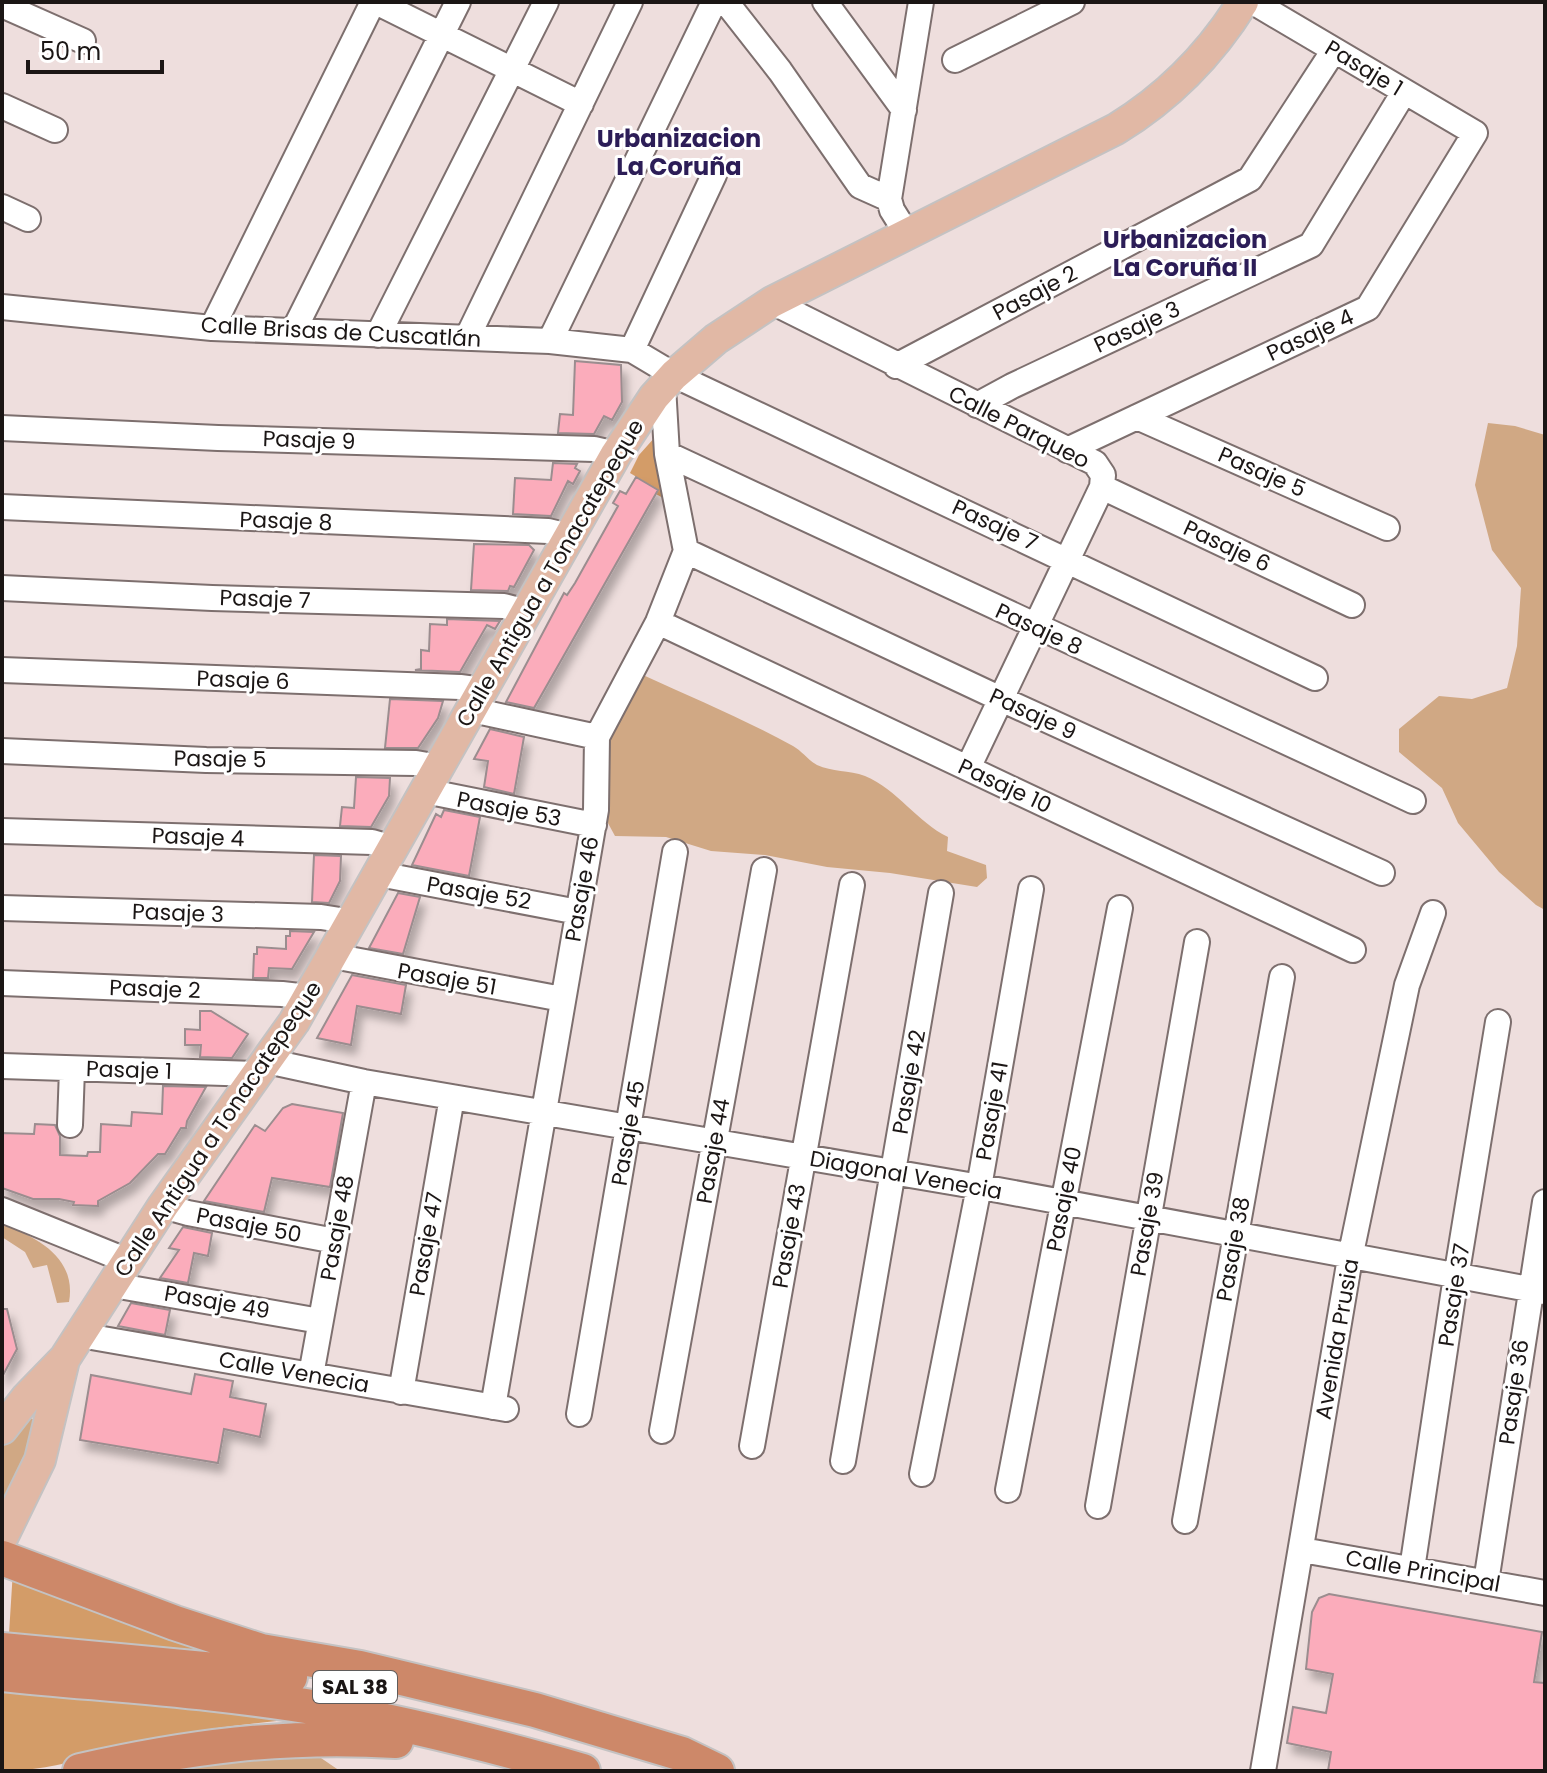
<svg xmlns="http://www.w3.org/2000/svg" width="1547" height="1773" font-family="Poppins,sans-serif">
<style>
.green{fill:#d0a884}
.forest{fill:#d39c68}
.building{fill:#fbacbb;stroke:#9b8d8f;stroke-width:2;filter:url(#shadow)}
.lines{fill:none;stroke-linecap:round;stroke-linejoin:round}
.minor-casing{stroke:#7d6f6e;stroke-width:28}
.major-casing{stroke:#c4c2c2;stroke-width:34}
.highway-casing{stroke:#c4c2c2;stroke-width:38}
.minor{stroke:#fff;stroke-width:24}
.major{stroke:#e1b8a5;stroke-width:30}
.highway{stroke:#cd8869;stroke-width:34}
.labels{text-anchor:middle;dominant-baseline:central;stroke-width:6;stroke-linejoin:round;paint-order:stroke}
.shield{fill:#fff;stroke:#5f5c5b;stroke-width:2}
.shield-label{font-size:20px;font-weight:bold;fill:#1b1615}
.street-label{font-size:22px;fill:#1b1615;stroke:#fff}
.neighbourhood-label{font-size:24px;font-weight:bold;fill:#2c1d57;stroke:#fff}
</style>
<defs>
<filter id="shadow"><feDropShadow dx="5" dy="9" stdDeviation="4" flood-color="#0004"/></filter>
</defs>
<rect width="100%" height="100%" fill="#eededd"/>
<!-- green -->
<path class="green" d="M1488,423L1515,426L1545,435V910L1536,905L1499,872L1458,823L1442,788L1399,752V729L1439,696L1472,699L1507,688L1517,646L1521,588L1492,550L1475,485Z
M643,675C693,698 744,719 793,746C802,751 808,760 817,765C832,772 849,770 865,776C898,790 917,822 948,837L947,851L986,865L987,878L977,887L890,873L827,867L765,855L711,851L666,837L615,836L603,814L608,727Z
M2,1224C37,1237 77,1258 69,1302L57,1303L47,1265L33,1268L25,1252L2,1237Z
M29,1418L33,1419L39,1427L2,1510V1448Z
M302,1745L340,1771H148Z"/>
<!-- forest -->
<path class="forest" d="M664,427L675,505L656,494L658,490L630,473L639,455Z
M13,1570L295,1667L9,1634Z
M4,1688L325,1716C274,1722 222,1725 171,1736C115,1748 61,1771 2,1771Z"/>
<!-- building -->
<path class="building" d="M575,361L621,365L622,402L612,420L604,416L594,434L558,433L560,414L573,415Z
M553,463L577,464L575,468L580,471L573,484L568,481L551,516L513,514L515,478L551,480Z
M636,477L658,490L534,708L506,702L564,593L567,595L575,583L618,506L613,503L620,491L626,494Z
M474,544L529,545L534,550L514,587L510,586L508,591L471,590Z
M447,619L500,621L495,629L487,625L460,672L415,670L421,669V650L429,651L430,624L447,625Z
M390,699L443,701L438,718L418,748H385Z
M490,729L524,737L514,794L484,787L488,761L474,759Z
M356,777L390,778L389,796L371,827L340,826L342,807L354,808Z
M444,810L480,817L469,876L412,865L436,814L441,817Z
M314,855L341,856L340,881L329,903L312,902Z
M398,893L420,897L403,954L369,948Z
M290,931L314,932L292,969L269,968L268,978H253L254,954H257V947L286,949V936H290Z
M352,975L406,985L401,1014L357,1006L351,1045L317,1038Z
M200,1011H211L248,1034L232,1058L200,1057L201,1045H185V1029L200,1030Z
M163,1086L206,1087L187,1121L186,1128H181L165,1154H158L130,1183L98,1201V1206L73,1205L74,1202L59,1199H33L2,1188V1133L34,1134L35,1124L55,1125L60,1136V1155L87,1156L88,1152H100L101,1124L131,1126L132,1112L162,1114Z
M292,1104L343,1113L330,1187L272,1178L264,1212L204,1201L255,1125L265,1131L283,1108Z
M183,1227L212,1233L208,1256L194,1253L188,1283L160,1278L179,1250L169,1248Z
M131,1303L170,1310L165,1335L118,1326Z
M2,1309H7L17,1349L2,1377Z
M195,1374L233,1381L230,1397L266,1404L260,1437L224,1429L218,1463L80,1440L91,1375L191,1394Z
M1329,1594L1542,1632L1534,1682L1545,1683V1771H1328L1331,1752L1287,1743L1293,1707L1326,1713L1333,1674L1306,1669L1312,1612L1319,1598Z"/>
<g class="lines">
<!-- minor casing -->
<g class="minor-casing">
<path id="minor" d="M376,2L581,104
M726,2L780,71L860,186L889,199
M825,2L904,110
M2,5L83,41
M955,60L1072,2
M2,106L55,130
M2,207L28,219
M907,234L892,210L889,199L921,2
M772,302L1095,463L1103,475L1102,487L968,768
M2,307L212,328L550,341L632,350L674,375L1315,678
M212,328L373,2
M294,330L458,2
M378,335L546,2
M467,338L630,2
M550,341L714,2
M632,350L714,175
M896,366L1250,179L1334,50
M977,405L1012,386L1311,245L1404,92
M1137,417L1387,528
M2,428L218,438L594,449L616,454
M1067,450L1368,308L1475,133L1253,2
M667,454L1413,801
M1102,487L1352,605
M2,507L548,531L569,536
M686,551L1001,699L1382,873
M2,588L212,598L504,606L527,612
M658,622L1353,950
M2,670L460,687L483,690
M472,710L597,737
M2,751L206,760L416,763L439,767
M425,791L594,825
M2,831L372,842L393,848
M379,874L578,912
M2,908L321,917L353,922
M333,956L562,999
M2,983L282,994L308,997
M267,1061L364,1082L998,1190L1545,1292
M2,1066L257,1074
M70,1125L72,1069
M163,1206L188,1213L335,1241
M2,1210L128,1261
M113,1285L320,1321
M80,1335L506,1409
M311,1375L364,1082
M401,1392L452,1097
M493,1407L596,810L597,737L658,622L686,551L667,454L663,386
M579,1414L675,852
M662,1431L764,870
M752,1446L852,885
M843,1461L941,893
M922,1474L979,1187L1031,889
M1008,1490L1120,908
M1098,1506L1197,942
M1185,1521L1282,977
M1302,1550L1545,1593
M1412,1569L1453,1296L1498,1022
M1486,1582L1545,1202
M1263,1771L1350,1258L1407,985L1433,913"/>
</g>
<!-- major casing -->
<g class="major-casing">
<path id="major" d="M2,1429L27,1397L65,1358L163,1206L294,1022L616,454L654,397L674,375L716,339L772,302L1116,129C1170,96 1210,55 1243,2
M2,1538L40,1460L64,1360"/>
</g>
<!-- highway casing -->
<g class="highway-casing">
<path id="highway" d="M2,1558L175,1623L261,1651L360,1668L535,1710L682,1754L717,1771
M2,1650L290,1677
M2,1674C111,1685 221,1691 329,1710C415,1725 499,1747 583,1771
M80,1771C187,1747 285,1734 396,1741"/>
</g>
<!-- minor -->
<use href="#minor" class="minor"/>
<!-- major -->
<use href="#major" class="major"/>
<!-- highway -->
<use href="#highway" class="highway"/>
</g>
<g class="labels">
<!-- shield labels -->
<rect class="shield" x="313" y="1671" width="84" height="32" rx="6"/>
<g class="shield-label">
<text x="355" y="1687">SAL 38</text>
</g>
<!-- street labels -->
<g class="street-label">
<text transform="translate(1364 68) rotate(31)">Pasaje 1</text>
<text transform="translate(1035 293) rotate(-28)">Pasaje 2</text>
<text transform="translate(1137 327) rotate(-25)">Pasaje 3</text>
<text transform="translate(341 332) rotate(3)">Calle Brisas de Cuscatlán</text>
<text transform="translate(1310 335) rotate(-25)">Pasaje 4</text>
<text transform="translate(1019 427) rotate(27)">Calle Parqueo</text>
<text transform="translate(309 440) rotate(2)">Pasaje 9</text>
<text transform="translate(1262 472) rotate(24)">Pasaje 5</text>
<text transform="translate(286 521) rotate(2)">Pasaje 8</text>
<text transform="translate(995 525) rotate(25)">Pasaje 7</text>
<text transform="translate(1227 546) rotate(25)">Pasaje 6</text>
<text transform="translate(550 573) rotate(-60)">Calle Antigua a Tonacatepeque</text>
<text transform="translate(265 599) rotate(2)">Pasaje 7</text>
<text transform="translate(1039 629) rotate(25)">Pasaje 8</text>
<text transform="translate(243 680) rotate(2)">Pasaje 6</text>
<text transform="translate(1033 714) rotate(25)">Pasaje 9</text>
<text transform="translate(220 759) rotate(1)">Pasaje 5</text>
<text transform="translate(1005 786) rotate(25)">Pasaje 10</text>
<text transform="translate(509 809) rotate(11)">Pasaje 53</text>
<text transform="translate(198 837) rotate(2)">Pasaje 4</text>
<text transform="translate(582 889) rotate(-80)">Pasaje 46</text>
<text transform="translate(479 893) rotate(10)">Pasaje 52</text>
<text transform="translate(178 913) rotate(2)">Pasaje 3</text>
<text transform="translate(447 979) rotate(10)">Pasaje 51</text>
<text transform="translate(155 989) rotate(2)">Pasaje 2</text>
<text transform="translate(129 1070) rotate(2)">Pasaje 1</text>
<text transform="translate(909 1082) rotate(-80)">Pasaje 42</text>
<text transform="translate(992 1111) rotate(-80)">Pasaje 41</text>
<text transform="translate(218 1129) rotate(-56)">Calle Antigua a Tonacatepeque</text>
<text transform="translate(628 1133) rotate(-80)">Pasaje 45</text>
<text transform="translate(713 1151) rotate(-80)">Pasaje 44</text>
<text transform="translate(906 1175) rotate(10)">Diagonal Venecia</text>
<text transform="translate(1064 1199) rotate(-79)">Pasaje 40</text>
<text transform="translate(1147 1224) rotate(-80)">Pasaje 39</text>
<text transform="translate(249 1225) rotate(11)">Pasaje 50</text>
<text transform="translate(337 1228) rotate(-80)">Pasaje 48</text>
<text transform="translate(789 1236) rotate(-80)">Pasaje 43</text>
<text transform="translate(426 1244) rotate(-80)">Pasaje 47</text>
<text transform="translate(1233 1249) rotate(-80)">Pasaje 38</text>
<text transform="translate(1454 1295) rotate(-81)">Pasaje 37</text>
<text transform="translate(217 1302) rotate(10)">Pasaje 49</text>
<text transform="translate(1337 1339) rotate(-80)">Avenida Prusia</text>
<text transform="translate(294 1372) rotate(10)">Calle Venecia</text>
<text transform="translate(1514 1392) rotate(-82)">Pasaje 36</text>
<text transform="translate(1423 1571) rotate(10)">Calle Principal</text>
</g>
<!-- neighbourhood labels -->
<g class="neighbourhood-label">
<text x="679" y="138">Urbanizacion<tspan x="679" dy="28">La Coruña</tspan></text>
<text x="1185" y="239">Urbanizacion<tspan x="1185" dy="28">La Coruña II</tspan></text>
</g>
</g>
<!-- border -->
<rect width="1547" height="1773" fill="none" stroke="#1b1615" stroke-width="8"/>
<!-- scale -->
<path d="M28 60v12h134v-12" fill="none" stroke="#1b1615" stroke-width="4"/>
<text x="40" y="60" font-size="24" fill="#1b1615" stroke="#ffffff" stroke-width="6" paint-order="stroke">50 m</text>
</svg>
